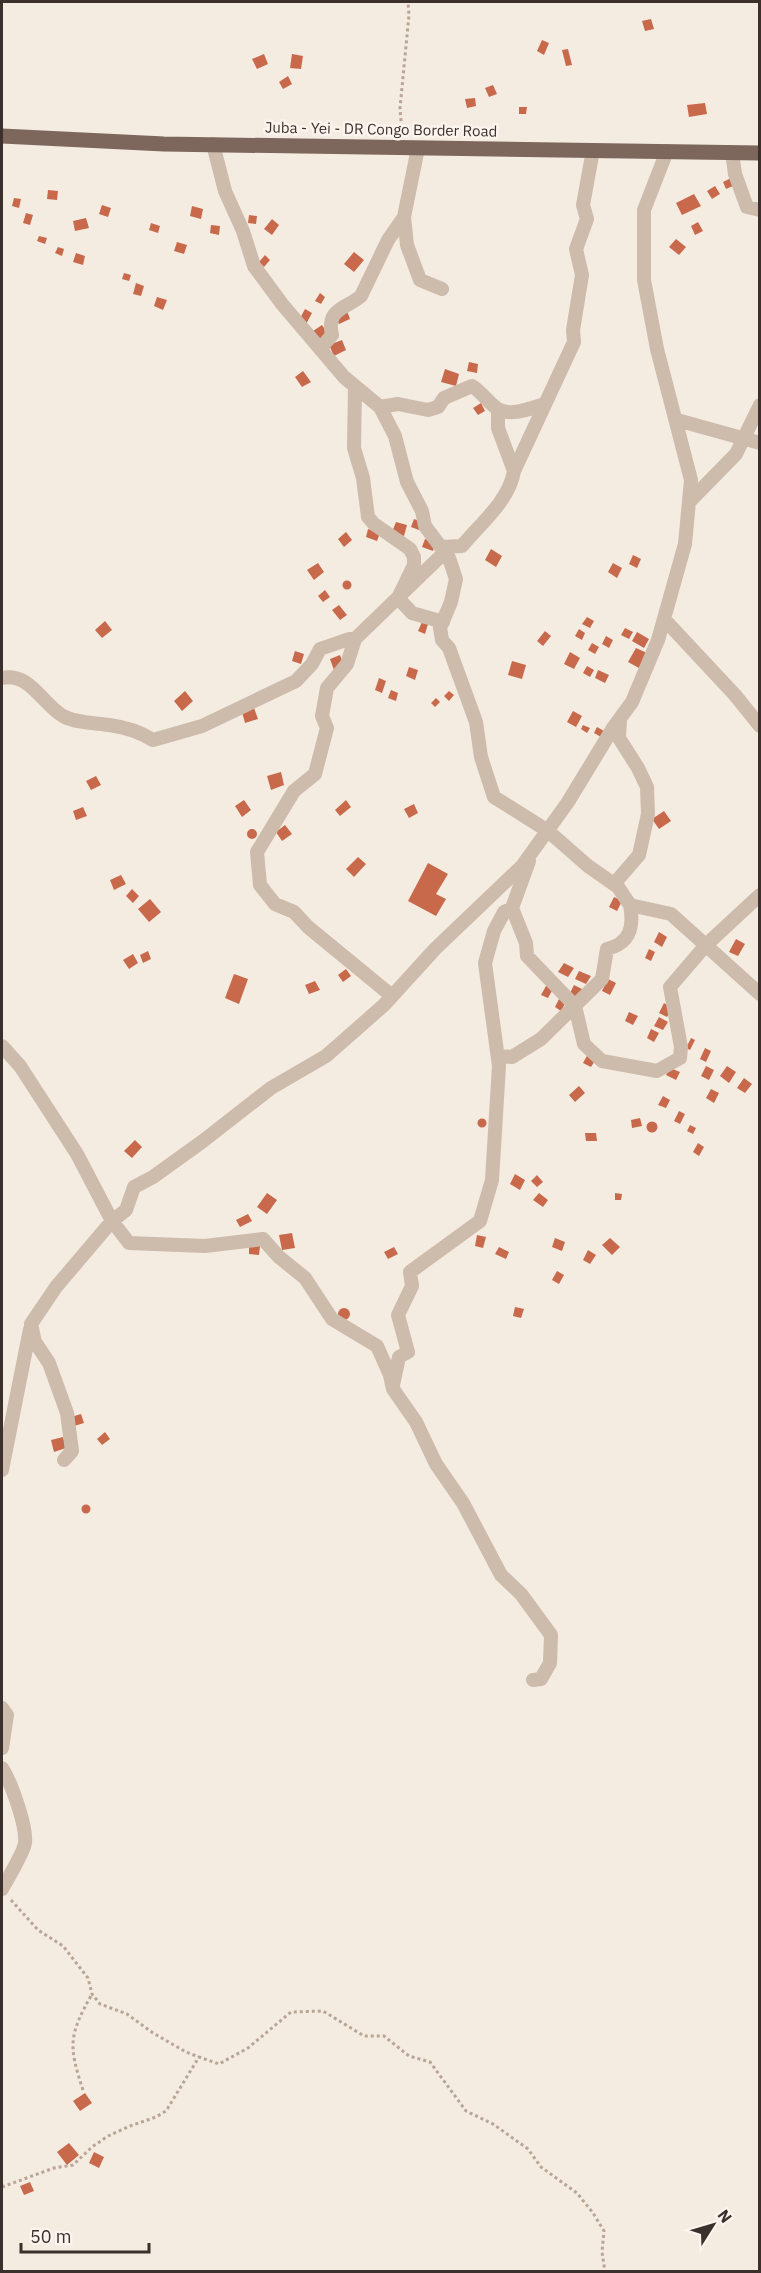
<svg xmlns="http://www.w3.org/2000/svg" width="761" height="2273" font-family="'IBM Plex Sans',sans-serif">
<style>
.building{fill:#c8694b}
.lines{fill:none;stroke-linecap:round;stroke-linejoin:round}
.path{stroke:#b9a596;stroke-width:3;stroke-dasharray:3 3;stroke-linecap:butt}
.street{stroke:#cdbbac;stroke-width:14}
.primary{stroke:#7d675c;stroke-width:15}
.labels{text-anchor:middle;dominant-baseline:central;stroke-width:5;stroke-linejoin:round;paint-order:stroke}
.street-label{font-size:15px;fill:#3b302b;stroke:#fbf5ee}
</style>
<rect width="100%" height="100%" fill="#f4ebe1"/>
<!-- building -->
<path class="building" d="M651,19L654,29L645,31L642,21Z
M542,40L549,43L544,55L537,51Z
M568,49L572,65L566,66L562,50Z
M264,54L268,64L257,69L252,59Z
M292,54L303,56L301,69L290,68Z
M288,76L292,84L283,89L279,82Z
M493,85L497,94L489,97L485,88Z
M475,98L476,106L467,108L465,99Z
M705,103L707,114L689,117L687,105Z
M519,107H527L526,114H519Z
M731,178L735,185L726,189L723,182Z
M715,186L720,194L712,199L707,191Z
M48,190L58,191L57,200L47,199Z
M694,194L701,206L682,215L676,203Z
M14,198L21,199L19,208L12,206Z
M102,205L111,208L108,217L99,214Z
M192,206L203,209L201,219L190,216Z
M26,213L33,215L30,225L23,223Z
M249,215L257,216L256,224L248,223Z
M86,218L89,228L75,231L73,221Z
M272,219L279,225L272,235L264,229Z
M698,222L703,231L695,235L691,226Z
M151,223L160,226L158,233L149,230Z
M211,225L220,226L219,235L210,233Z
M39,236L47,238L45,244L37,241Z
M676,239L686,247L679,255L669,247Z
M177,242L187,245L184,254L174,251Z
M58,247L64,249L62,256L55,253Z
M354,252L364,260L354,272L344,264Z
M76,253L85,256L83,265L73,262Z
M265,255L270,260L264,267L259,262Z
M124,273L131,275L129,281L122,279Z
M136,283L144,286L141,296L133,294Z
M320,293L325,297L321,304L315,301Z
M157,297L167,300L163,310L154,306Z
M305,309L312,313L305,326L298,322Z
M347,311L350,319L339,324L335,316Z
M322,325L328,334L318,341L313,331Z
M342,340L346,350L334,356L329,345Z
M469,362L478,364L477,373L467,371Z
M445,369L459,374L456,386L441,382Z
M303,371L311,382L302,387L295,377Z
M481,403L485,411L478,415L473,408Z
M414,519L422,522L419,530L411,527Z
M396,522L407,525L404,536L392,532Z
M368,529L380,533L377,541L366,537Z
M346,532L352,540L344,547L338,539Z
M425,539L435,542L433,551L422,547Z
M491,549L502,556L496,567L485,560Z
M633,555L641,559L637,568L629,564Z
M318,563L324,572L314,580L307,570Z
M613,563L622,568L617,578L608,572Z
M342.5 585a4.5 4.5 0 1 1 9 0a4.5 4.5 0 1 1-9 0Z
M325,590L330,597L323,602L318,596Z
M339,605L347,615L340,620L332,610Z
M587,617L594,621L590,628L582,624Z
M105,621L112,630L102,638L95,630Z
M422,622L428,624L425,634L418,631Z
M625,628L633,632L629,639L621,635Z
M579,629L585,633L582,640L575,636Z
M545,631L551,636L543,646L537,641Z
M637,632L649,639L644,648L632,641Z
M606,636L613,640L609,648L602,644Z
M592,643L599,647L595,654L588,650Z
M636,648L647,653L639,668L628,662Z
M295,651L304,654L301,664L292,661Z
M570,652L580,658L574,669L564,664Z
M340,655L344,666L334,670L330,659Z
M512,661L526,665L522,679L508,675Z
M587,666L594,670L590,677L583,673Z
M409,667L418,670L415,680L406,676Z
M598,670L609,675L605,683L595,678Z
M379,678L386,681L382,693L375,690Z
M391,690L398,693L396,701L388,698Z
M185,691L193,701L182,711L174,701Z
M449,691L454,695L449,701L444,696Z
M436,698L440,702L435,707L431,703Z
M254,708L258,719L245,723L242,712Z
M573,711L582,716L576,727L567,722Z
M583,725L590,728L587,733L581,729Z
M597,727L604,731L601,737L594,733Z
M281,772L284,785L271,790L267,776Z
M96,776L101,785L91,790L86,781Z
M244,800L251,810L242,817L235,806Z
M346,800L351,807L340,816L335,810Z
M414,804L418,813L409,818L404,809Z
M83,807L87,816L76,820L73,811Z
M664,811L671,821L659,829L652,819Z
M285,825L292,834L282,841L276,832Z
M247 834a5 5 0 1 1 10 0a5 5 0 1 1-10 0Z
M358,857L366,864L354,877L346,869Z
M428,863L448,874L436,894L446,899L436,916L408,901Z
M121,875L126,884L114,890L110,880Z
M132,889L139,896L133,903L126,896Z
M614,897L622,901L617,911L609,907Z
M150,899L161,912L149,922L138,909Z
M659,932L667,937L662,947L654,942Z
M736,939L745,944L738,956L729,952Z
M649,949L655,952L651,961L645,958Z
M148,951L151,959L143,963L140,955Z
M133,954L138,963L129,969L123,960Z
M564,963L574,968L568,977L558,972Z
M346,969L351,976L343,982L338,975Z
M579,971L591,976L586,984L575,979Z
M234,974L248,979L239,1004L225,998Z
M608,979L616,983L610,995L602,991Z
M315,981L320,990L309,994L305,985Z
M574,985L584,990L579,1000L569,995Z
M546,986L553,989L548,998L541,995Z
M559,999L566,1002L561,1011L555,1007Z
M664,1003L672,1008L667,1017L659,1013Z
M629,1012L638,1016L633,1025L625,1021Z
M659,1017L668,1022L663,1030L654,1026Z
M651,1029L659,1033L654,1042L647,1038Z
M691,1038L695,1040L690,1050L686,1048Z
M705,1048L711,1051L706,1062L700,1059Z
M588,1054L596,1059L591,1067L583,1063Z
M706,1066L714,1070L709,1080L701,1076Z
M727,1066L736,1072L729,1083L720,1076Z
M670,1068L680,1072L676,1080L666,1075Z
M744,1078L752,1084L745,1093L737,1088Z
M579,1086L585,1093L575,1102L569,1095Z
M711,1089L719,1093L714,1103L706,1098Z
M663,1096L670,1100L666,1108L658,1105Z
M679,1111L685,1114L680,1124L674,1121Z
M640,1118L642,1126L632,1128L631,1120Z
M477.5 1123a4.5 4.5 0 1 1 9 0a4.5 4.5 0 1 1-9 0Z
M646.5 1127a5.5 5.5 0 1 1 11 0a5.5 5.5 0 1 1-11 0Z
M690,1125L696,1128L693,1134L687,1131Z
M585,1133H596L597,1141H586Z
M135,1140L142,1147L132,1158L124,1151Z
M698,1143L704,1147L699,1156L693,1152Z
M515,1174L525,1180L520,1190L510,1184Z
M537,1175L543,1182L537,1187L531,1181Z
M267,1193L277,1200L267,1214L257,1207Z
M539,1193L548,1200L543,1207L533,1200Z
M615,1193L622,1194L621,1200H615Z
M248,1214L252,1221L240,1227L236,1220Z
M292,1233L295,1248L282,1250L279,1235Z
M477,1235L486,1237L483,1248L475,1246Z
M555,1238L565,1242L562,1251L552,1247Z
M610,1238L620,1247L612,1255L602,1245Z
M249,1245L260,1246L259,1255L249,1254Z
M394,1247L398,1254L388,1259L384,1252Z
M499,1247L509,1252L506,1259L495,1254Z
M588,1250L596,1255L590,1264L583,1260Z
M557,1271L564,1275L559,1284L552,1280Z
M515,1307L524,1309L521,1318L513,1316Z
M338 1314a6 6 0 1 1 12 0a6 6 0 1 1-12 0Z
M81,1414L84,1423L74,1426L71,1417Z
M105,1432L110,1439L102,1445L97,1439Z
M63,1437L66,1448L54,1452L51,1440Z
M81.5 1509a4.5 4.5 0 1 1 9 0a4.5 4.5 0 1 1-9 0Z
M85,2093L92,2103L80,2111L73,2101Z
M69,2143L79,2155L67,2165L57,2152Z
M94,2152L104,2157L99,2168L89,2163Z
M30,2182L34,2191L24,2195L20,2186Z"/>
<g class="lines">
<!-- path -->
<path class="path" d="M402,133L400,108L409,15L408,2
M11,1900L38,1930L63,1946L88,1978L92,1994L100,2004L127,2014L153,2033L186,2052L199,2057
M83,2090C68,2045 69,2035 92,1994
M2,2187L54,2168L73,2165L92,2147L108,2136L130,2126L156,2117L166,2111L199,2057L219,2064L248,2048L291,2012L323,2011L364,2036H384L409,2056L430,2062L466,2111L493,2124L528,2149L541,2167L577,2193L593,2213L604,2231L602,2252L605,2272"/>
<!-- street -->
<path class="street" d="M213,144L225,191L243,231L254,266L282,304L344,377L380,407L395,436L407,482L422,511L425,526L449,558L456,579L451,602L440,628L442,640L449,648L476,722L481,757L494,797L548,831L588,866L618,887L630,905L671,914L760,994
M732,152L735,174L747,207L760,210
M404,217L407,245L420,280L442,289
M320,349L332,335C326,308 346,309 361,296L388,240L404,217L418,148
M355,386L354,448L363,478L368,517L374,524L410,549L414,557V565L398,598L412,613L443,622
M380,407L398,404L428,410L438,407L444,398L472,386C482,392 489,404 498,409C512,417 531,408 545,404
M498,409V428L514,471
M677,420L760,443
M689,502L736,454L760,405
M441,547L462,546C481,523 509,501 514,471L574,342L573,330L582,275L576,249L587,219L583,205L593,150
M664,619L735,695L760,726
M2,678C30,672 42,704 63,716C76,723 95,723 109,725C125,727 140,732 153,740L202,726L296,681L312,664L320,649L349,639H355
M614,884L639,855L648,814L647,787L638,768L619,738L620,720
M512,908L526,943L527,956L575,1006L584,1044L602,1061L657,1071L680,1058L681,1047L670,987L706,945L760,895
M392,996L308,927L294,912L275,904L260,885L257,852L294,791L315,774L327,728L322,716L327,688L347,664L355,639L445,552
M2,1046L20,1066L77,1154L112,1221L129,1243L205,1246L263,1239L279,1257L305,1278L332,1319L377,1346L390,1375L393,1389L416,1422L436,1464L463,1503L501,1575L521,1594L551,1635L550,1663L541,1679L533,1680
M498,1056L512,1057L541,1039L602,979L607,949C631,943 634,926 630,905
M393,1385L399,1357L408,1352L398,1315L412,1286L410,1272L480,1221L492,1180L499,1066L485,963L494,931L504,912L512,908L529,861
M64,1460L72,1451L67,1413L49,1363L35,1342L31,1324L56,1287L112,1221L126,1210L134,1187L153,1177L203,1141L271,1088L326,1056L384,1005L435,949L522,866L568,802L613,728L632,702L658,640L685,544L691,480L657,349L644,280V210L667,151
M2,1470L30,1329
M2,1708L7,1715L2,1748
M2,1768C11,1782 27,1826 25,1843C24,1852 7,1880 2,1889"/>
<!-- primary -->
<path class="primary" d="M2,136L164,144L760,153"/>
</g>
<g class="labels">
<!-- street labels -->
<g class="street-label">
<text transform="translate(381 129) rotate(1)">Juba - Yei - DR Congo Border Road</text>
</g>
</g>
<!-- border -->
<rect width="761" height="2273" fill="none" stroke="#3b302b" stroke-width="6"/>
<!-- north arrow -->
<g transform="translate(713 2225) rotate(53)" stroke="#fbf5ee" stroke-width="4.5" paint-order="stroke">
<path d="M0-4.5L10 22L0 15L-10 22Z" fill="#3b302b"/>
<text y="-9" font-size="16" font-weight="bold" text-anchor="middle" fill="#3b302b">N</text>
</g>
<!-- scale -->
<path d="M21 2243v9h128v-9" fill="none" stroke="#3b302b" stroke-width="3"/>
<text x="30" y="2243" font-size="18" fill="#3b302b" stroke="#fbf5ee" stroke-width="4.5" paint-order="stroke">50 m</text>
</svg>
